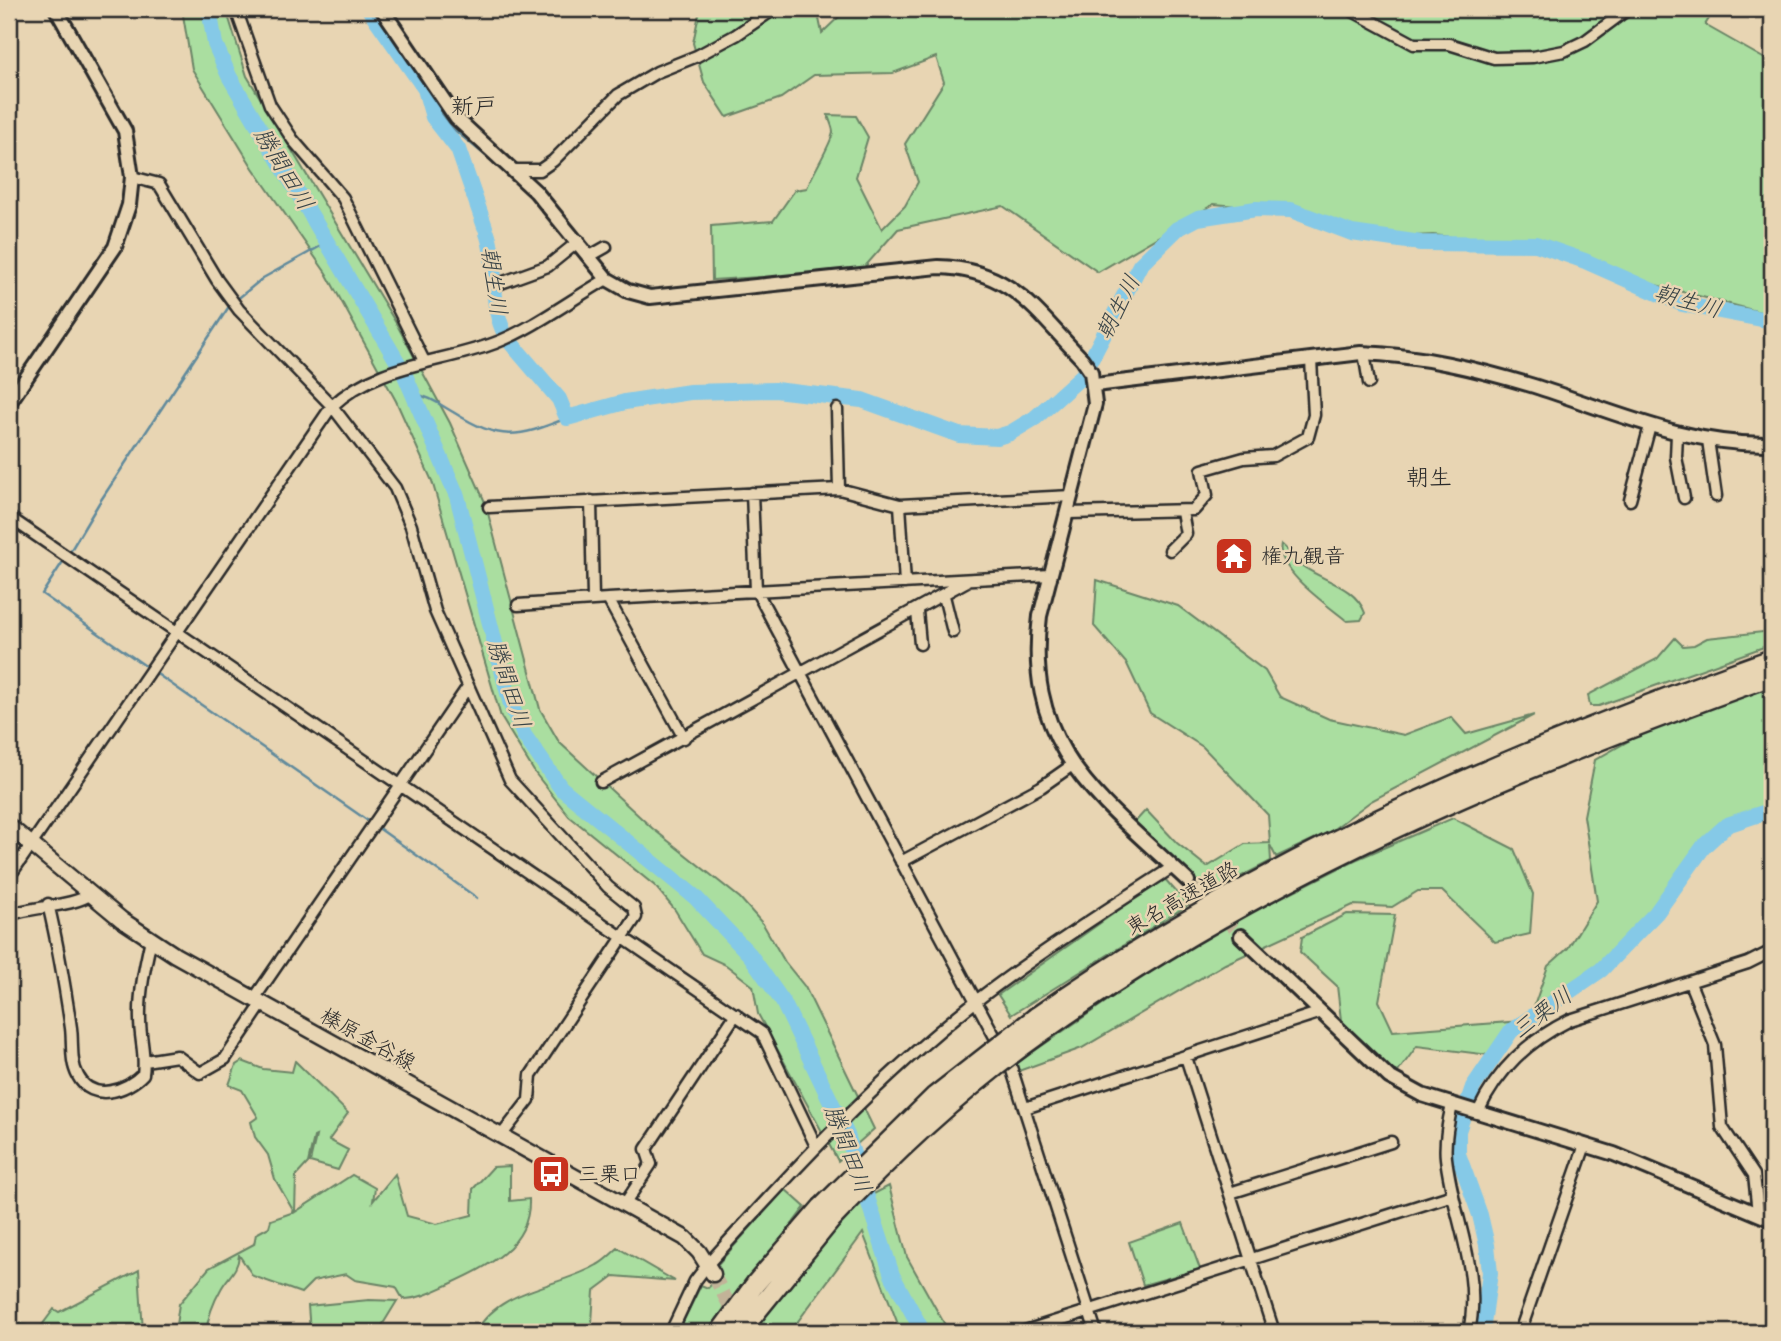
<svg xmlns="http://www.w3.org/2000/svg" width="1781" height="1341" font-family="Sriracha,'Klee One',sans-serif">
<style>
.green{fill:#aadea0;stroke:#6a8466;stroke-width:2}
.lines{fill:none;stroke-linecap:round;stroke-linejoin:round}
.stream{stroke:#618a9c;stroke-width:2.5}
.river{stroke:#85c9e7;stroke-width:16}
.tertiary-tunnel{stroke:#c2b398;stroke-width:12;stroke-dasharray:12 6;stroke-linecap:butt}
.secondary-tunnel{stroke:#c2b398;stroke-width:14;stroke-dasharray:14 7;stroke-linecap:butt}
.minor-casing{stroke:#2b2b2b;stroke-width:15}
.tertiary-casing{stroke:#2b2b2b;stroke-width:18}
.secondary-casing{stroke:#2b2b2b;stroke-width:19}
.motorway-casing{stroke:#2b2b2b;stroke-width:23}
.minor{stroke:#e8d5b3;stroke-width:10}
.tertiary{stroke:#e8d5b3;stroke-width:12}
.secondary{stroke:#e8d5b3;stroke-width:14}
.motorway{stroke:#e8d5b3;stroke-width:18}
.motorway-bridge-casing{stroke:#2b2b2b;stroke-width:23;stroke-linecap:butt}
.motorway-bridge{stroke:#e8d5b3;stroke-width:18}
.labels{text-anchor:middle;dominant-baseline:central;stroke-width:5;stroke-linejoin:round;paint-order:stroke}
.poi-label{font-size:21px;fill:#2b2b2b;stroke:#e8d5b3;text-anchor:start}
.street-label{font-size:21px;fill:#2b2b2b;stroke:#e8d5b3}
.neighbourhood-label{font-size:23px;fill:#2b2b2b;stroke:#e8d5b3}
.water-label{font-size:23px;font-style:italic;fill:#384347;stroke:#e8d5b3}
</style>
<rect width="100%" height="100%" fill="#e8d5b3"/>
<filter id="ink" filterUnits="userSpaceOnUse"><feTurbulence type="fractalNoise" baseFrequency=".0143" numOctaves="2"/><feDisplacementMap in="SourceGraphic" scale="14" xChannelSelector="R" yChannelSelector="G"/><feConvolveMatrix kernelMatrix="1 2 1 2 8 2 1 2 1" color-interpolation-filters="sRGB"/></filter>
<g filter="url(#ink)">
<!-- green -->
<path class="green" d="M182,9H226L247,76L396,323L450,423L485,502L540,709L559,742L652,828L740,898L763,924L785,962L805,987L874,1129L838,1161L758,1014L753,986L726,965L702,954L675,910L655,886L569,816L535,773L501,717L432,481L396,401L326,273L253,168L192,69Z
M700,9H817L822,33L847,9H1715L1705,25L1772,63V315L1613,274L1585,261L1518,244L1433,235L1371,238L1311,212L1214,204L1098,272L1003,206L898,229L861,271L712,280L711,226L773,221L795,190L807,188C812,174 832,143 833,132C833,127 829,120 828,115L856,116L868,137L856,177L882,229L905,206L918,182L905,144L944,82L936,57L893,73L814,75L781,98L727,117L704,82L693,43Z
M1281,544C1288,548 1289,555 1295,560C1315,580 1354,583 1365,613L1361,620L1347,621C1329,606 1275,570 1281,544Z
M1097,580L1178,606L1265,671L1280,697L1329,719L1404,735L1451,717L1466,734L1534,715L1371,801L1331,831L1276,857L1270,845L1271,861L1209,893L1135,822L1146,810L1177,843L1207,867L1245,844L1270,843L1268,815L1203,747L1150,713L1127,664L1094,626Z
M1772,631V644L1599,706H1590L1588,695L1657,659L1675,638L1683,646L1694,645L1707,638Z
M1772,685V809L1709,836L1668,896L1607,968L1532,1012L1548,966L1568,948L1597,901L1584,816L1595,760L1648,730Z
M1453,818L1514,849L1533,894L1530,934L1495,942L1442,891H1418L1392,907L1353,905L1225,964L1082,1048L1016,1072L1014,1065L1191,943L1355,860Z
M1164,878L1188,905L1011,1015L998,995Z
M1347,914L1395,915L1379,1001L1393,1031L1510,1022L1489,1055L1417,1046L1395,1076L1341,1020L1337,986L1300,952L1302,937Z
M242,1061L263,1069L292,1072L295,1061L348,1113L329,1140L348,1150L338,1170L310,1162L316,1136L314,1137L308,1163L296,1176L295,1212L352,1175L375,1188L373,1201L395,1174L407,1216L437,1224L472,1215L473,1189L493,1167L510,1166V1201L529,1199C531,1246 487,1267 450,1284C434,1291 420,1299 403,1299L396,1287L355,1280L346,1274L313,1281L301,1293L253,1276L239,1255C238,1271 228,1276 221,1289C213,1303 208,1317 206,1332H175L179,1304L209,1268L254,1244L256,1234L269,1227L271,1220L294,1212L275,1179L268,1155L255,1137L251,1122L258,1117L242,1090L229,1085L236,1065Z
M889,1186L907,1257L949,1332H901L863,1233L790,1332H749L854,1204Z
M785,1189L805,1207L710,1332H678L701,1285L708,1288L721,1274L717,1265Z
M1183,1223L1200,1269L1143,1285L1129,1242Z
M618,1248L675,1281L614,1276L594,1291L592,1323L583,1332H476C499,1288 558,1288 597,1265C605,1261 611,1254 618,1248Z
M139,1270L143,1332H9V1321L39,1329L54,1309L59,1312Z
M369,1300L397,1301L378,1332H277L275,1330L310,1331L308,1306Z"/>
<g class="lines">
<!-- stream -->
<path class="stream" d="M425,89L452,128L492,161
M541,164L560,147
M517,165L525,166
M235,301L263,278L328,242
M413,394C429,396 439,404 453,412C501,442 517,438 567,418
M9,523L63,561
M68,555L99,503L230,305
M64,560L42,594L371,823
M377,827L477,898"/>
<!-- river -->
<path class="river" d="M209,9L215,44L229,76L404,373L457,496L511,705L524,735L561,788L695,897L750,955L783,1002L847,1135L892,1275L923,1332
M369,9L425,89L433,117L458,149L485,227
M487,233C498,264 489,299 503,330
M511,343L559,399L567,418L625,402L690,392L775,390L862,400L959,435L997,437L1010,433L1035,418L1083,375L1140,265L1177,229L1198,218L1256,209L1291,210L1352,233L1421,243L1536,244L1585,261L1682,304L1772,321
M1482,1332L1490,1273L1487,1245L1480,1215L1458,1154V1131L1473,1087L1511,1031L1601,970L1656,913L1704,846L1727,825L1772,810"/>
<!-- tertiary-tunnel -->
<path class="tertiary-tunnel" d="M1188,881L1241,936"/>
<!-- secondary-tunnel -->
<path class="secondary-tunnel" d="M713,1274L737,1320"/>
<!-- minor casing -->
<g class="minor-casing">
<path id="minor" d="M236,9L270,105L293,140L343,198L424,361
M1349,9L1414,44H1449L1494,58L1533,57L1564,51L1585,41L1628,9
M514,170H540L553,161L618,95L657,72L697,56L736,35L774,9
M132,177L159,184L217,280L239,310L332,406L395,488L411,526L435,611L510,780L608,887L634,908L636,917L531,1075L529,1100L501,1136
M590,256L606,247
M501,283L548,266L579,241
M1364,353L1369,383
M837,409L839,489
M1677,434L1676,457L1684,498
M1708,440L1716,496
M752,493L756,590L1011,1067L1096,1332
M1630,500L1650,426
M591,501L593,599
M900,505L905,583
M489,507L839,489L900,505L1072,496
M1068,513L1194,510L1207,495L1202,470L1244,458L1273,456L1308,437L1314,415L1311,360
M9,517L762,1033L816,1146
M1170,550L1186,534L1182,512
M944,596L953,632
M608,599L1051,575
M518,605L608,599L684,738
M917,611L920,644
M601,782L967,581
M901,862L1041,787L1071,766
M9,877L332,406C378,363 439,364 495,343C532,329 572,299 607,279
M48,904C58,945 65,987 71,1028C73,1044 70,1062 78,1076C92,1103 127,1091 143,1074C146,1056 140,1039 140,1020C139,993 145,966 151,939
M9,915C33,906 72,907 91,894
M1690,983L1715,1045L1722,1127L1754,1175L1758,1213
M254,999L467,688
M1186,1057L1274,1332
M145,1061L177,1056L200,1073L225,1059L262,1004
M1452,1105C1448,1122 1444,1141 1446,1158C1453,1218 1482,1271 1469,1332
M1025,1108L1321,1012
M1478,1112C1498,1069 1528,1041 1570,1020L1748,963L1772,951
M1230,1193L1391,1142
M624,1205L651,1164L646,1149L736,1014
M671,1332L695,1281L708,1264C792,1171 877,1079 976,1001C1039,953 1106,910 1173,867
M1022,1332L1453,1195
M1520,1332L1585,1145"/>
</g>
<!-- tertiary casing -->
<g class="tertiary-casing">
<path id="tertiary" d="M382,9L456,118L536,192L607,279L628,291L650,297L938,267C1012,269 1035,311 1082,359L1091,372L1095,404L1040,616C1023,749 1101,799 1188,881
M1095,385L1361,353C1420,355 1477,369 1534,386C1613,411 1687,446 1772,444
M9,403L115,247L129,205L132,177L125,131L56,9
M1241,936L1389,1077L1422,1095L1614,1154L1772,1220"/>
</g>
<!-- secondary casing -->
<g class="secondary-casing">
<path id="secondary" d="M9,826L122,920L175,955L685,1238L699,1252L713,1274"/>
</g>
<!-- motorway casing -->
<g class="motorway-casing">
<path id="motorway" d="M1036,1017C1261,859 1514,751 1772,659
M1045,1030C1267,872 1517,767 1772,676
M720,1332L756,1283L821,1208
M740,1332L831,1220"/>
</g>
<!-- minor -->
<use href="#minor" class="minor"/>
<!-- tertiary -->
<use href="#tertiary" class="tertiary"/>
<!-- secondary -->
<use href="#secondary" class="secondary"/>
<!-- motorway -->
<use href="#motorway" class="motorway"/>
<!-- motorway-bridge casing -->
<g class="motorway-bridge-casing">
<path id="motorway-bridge" d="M821,1208L935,1096L1036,1017
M831,1220C896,1150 967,1085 1045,1030"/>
</g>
<!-- motorway-bridge -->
<use href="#motorway-bridge" class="motorway-bridge"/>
</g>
</g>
<!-- icons -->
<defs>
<g id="temple-square" transform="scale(2.0125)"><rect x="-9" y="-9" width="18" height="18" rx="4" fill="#c8321e" stroke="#e8d5b3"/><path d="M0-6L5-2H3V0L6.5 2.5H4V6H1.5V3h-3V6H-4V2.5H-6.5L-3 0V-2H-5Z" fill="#fff"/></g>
<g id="bus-square" transform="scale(2.0125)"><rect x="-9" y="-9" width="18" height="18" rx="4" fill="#c8321e" stroke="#e8d5b3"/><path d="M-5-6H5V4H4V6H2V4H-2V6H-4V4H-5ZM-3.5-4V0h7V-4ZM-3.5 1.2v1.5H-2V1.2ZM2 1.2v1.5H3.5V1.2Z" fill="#fff"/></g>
</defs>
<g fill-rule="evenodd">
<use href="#temple-square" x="1234" y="556"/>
<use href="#bus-square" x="551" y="1174"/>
</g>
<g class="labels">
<!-- poi labels -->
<g class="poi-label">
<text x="1261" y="556">権九観音</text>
<text x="578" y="1174">三栗口</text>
</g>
<!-- street labels -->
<g class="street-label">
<text transform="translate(1182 898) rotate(-30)">東名高速道路</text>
<text transform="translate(368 1039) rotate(29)">榛原金谷線</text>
</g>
<!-- neighbourhood labels -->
<g class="neighbourhood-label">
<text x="474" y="106">新戸</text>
<text x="1429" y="477">朝生</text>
</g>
<!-- water labels -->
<g class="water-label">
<text transform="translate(284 169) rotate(59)">勝間田川</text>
<text transform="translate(494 281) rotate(82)">朝生川</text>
<text transform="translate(1688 301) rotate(16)">朝生川</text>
<text transform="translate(1118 307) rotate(-63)">朝生川</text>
<text transform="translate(509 684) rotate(72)">勝間田川</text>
<text transform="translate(1542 1013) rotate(-37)">三栗川</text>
<text transform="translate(848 1149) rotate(69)">勝間田川</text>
</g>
</g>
<!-- margin -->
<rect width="1781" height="1341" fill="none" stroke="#e8d5b3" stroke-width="35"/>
<rect x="18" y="18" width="1746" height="1306" fill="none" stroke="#2b2b2b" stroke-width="2.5" filter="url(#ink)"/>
</svg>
